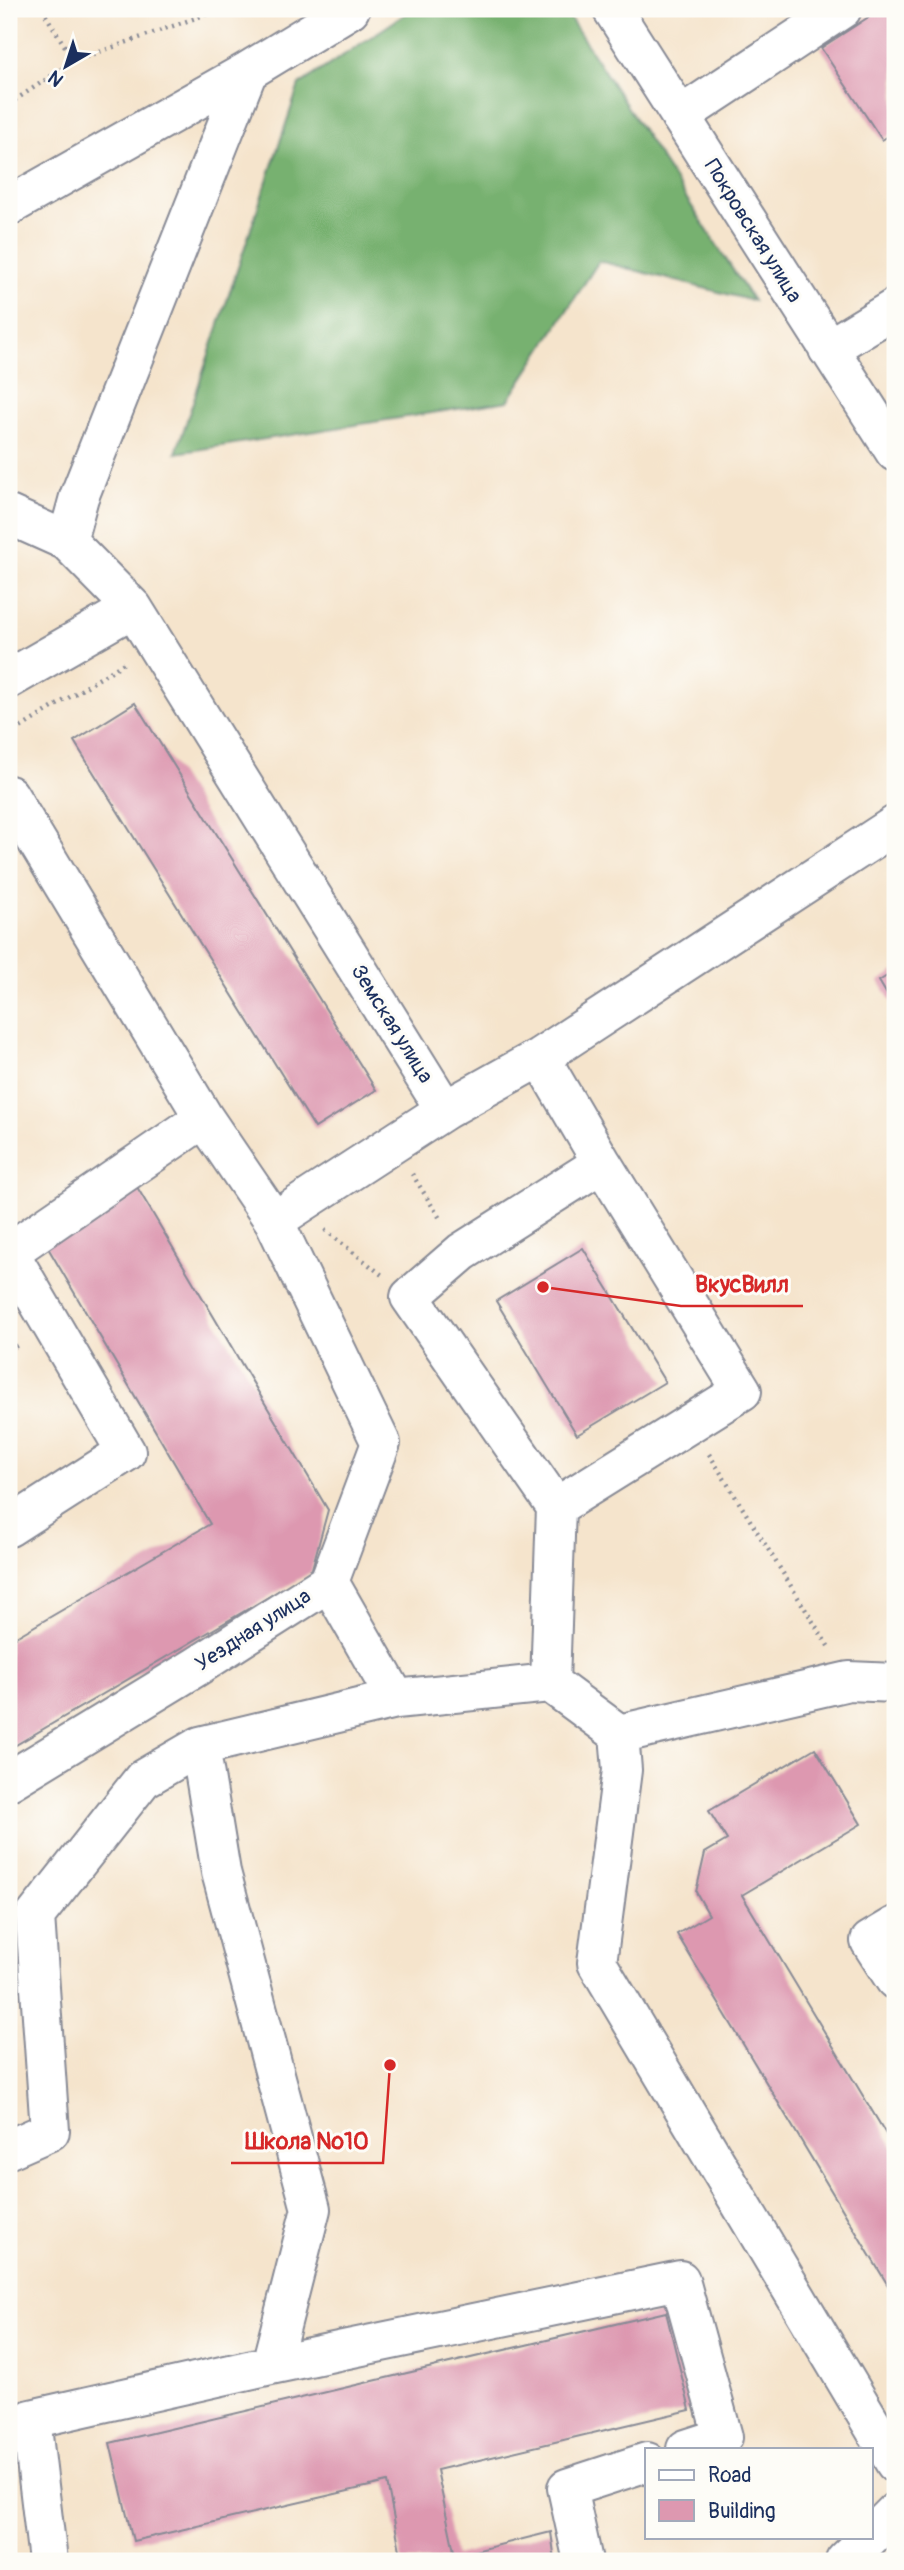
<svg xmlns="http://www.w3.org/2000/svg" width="904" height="2570" font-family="Pangolin,sans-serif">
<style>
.forest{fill:#77b170;stroke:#497067;stroke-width:2}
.building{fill:#dd98b0}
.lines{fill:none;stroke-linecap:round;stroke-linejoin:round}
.minor-casing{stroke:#888a95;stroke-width:42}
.path{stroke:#888a95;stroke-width:4.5;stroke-dasharray:2 5;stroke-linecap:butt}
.minor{stroke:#fff;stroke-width:38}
.labels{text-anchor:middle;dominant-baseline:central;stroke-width:6;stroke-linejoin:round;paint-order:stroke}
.street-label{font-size:21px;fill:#1b2f5e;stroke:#fdfcf7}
.leader{fill:none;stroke:#d62828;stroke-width:2.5}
.callout-dot{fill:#d62828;stroke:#fdfcf7;stroke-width:2.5}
.callout-label{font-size:23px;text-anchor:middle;font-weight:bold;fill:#d62828;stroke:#fdfcf7;stroke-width:6;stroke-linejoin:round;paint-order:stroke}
</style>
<rect width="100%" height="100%" fill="#fdfcf7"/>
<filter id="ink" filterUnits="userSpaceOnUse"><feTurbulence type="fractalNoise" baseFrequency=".0143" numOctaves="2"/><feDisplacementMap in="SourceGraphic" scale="14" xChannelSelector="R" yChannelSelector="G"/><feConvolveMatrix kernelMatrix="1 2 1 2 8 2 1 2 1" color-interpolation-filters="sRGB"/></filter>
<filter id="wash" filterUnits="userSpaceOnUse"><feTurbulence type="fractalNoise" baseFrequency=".00686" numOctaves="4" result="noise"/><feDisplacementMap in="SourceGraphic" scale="28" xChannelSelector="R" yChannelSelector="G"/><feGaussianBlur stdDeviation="1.57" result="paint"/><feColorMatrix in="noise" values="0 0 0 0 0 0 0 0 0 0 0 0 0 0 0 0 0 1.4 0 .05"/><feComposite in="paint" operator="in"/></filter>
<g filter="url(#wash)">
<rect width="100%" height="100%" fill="#f5e4cc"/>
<!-- forest -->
<path class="forest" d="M413,9H564L753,301L599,261L508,401L176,453L299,85Z"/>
<g id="blocks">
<!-- building -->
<path class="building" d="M881,9H895V132L882,140L821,48Z
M135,703L376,1090L315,1128L74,741Z
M895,971V1008L879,981Z
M137,1187L328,1510L311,1572L9,1749V1641L210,1524L44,1241Z
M583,1248L665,1382L577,1435L496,1301Z
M815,1748L861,1824L742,1895L895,2149V2297L677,1934L709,1915L696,1892L705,1853L727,1840L709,1811Z
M666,2312L690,2410L437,2470L455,2556L551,2532L555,2561H402L387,2482L133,2541L110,2443Z"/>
</g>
</g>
<g filter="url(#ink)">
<use href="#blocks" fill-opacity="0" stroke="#888a95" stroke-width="2"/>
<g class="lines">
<!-- minor casing -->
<g class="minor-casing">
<path id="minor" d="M612,9L895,452
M680,116L842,9
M9,206L248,71L350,9
M828,349L895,308
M9,515L67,541L133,608L445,1110L540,1057L895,825
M67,541L79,497L248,71
M9,679L133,608
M9,795L204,1118L274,1221L445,1110
M540,1057L602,1163
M274,1221L381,1443L329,1582
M9,1527L126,1452L9,1252L204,1118
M550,1683L556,1507L410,1297L462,1252L602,1163L742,1391L556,1507
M619,1734L622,1770L597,1963L895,2463
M9,1781L196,1667L329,1582L396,1699L550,1683L619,1734L849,1681L895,1683
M895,1926L870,1941L895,1980
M9,2149L50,2131L35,1916L143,1779L200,1746
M271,2365L680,2280L723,2437L686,2449
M871,2536L895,2512
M48,2561L31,2419L271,2365L311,2209L221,1872L200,1746L396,1699
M583,2561L567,2488L647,2462
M845,2561L870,2537"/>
</g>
<!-- path -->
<path class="path" d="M42,9L74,61
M9,104L74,61L221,9
M9,735L124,663
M412,1174L441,1220
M325,1230L382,1275
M9,1350L21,1343
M709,1454L830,1649"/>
<!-- minor -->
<use href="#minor" class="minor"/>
</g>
</g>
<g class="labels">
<!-- street labels -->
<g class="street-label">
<text transform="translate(753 231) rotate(58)">Покровская улица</text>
<text transform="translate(392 1024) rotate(58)">Земская улица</text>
<text transform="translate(253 1630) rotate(-33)">Уездная улица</text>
</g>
</g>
<!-- callouts -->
<path class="leader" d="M543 1287L681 1306H803M390 2065L383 2163H231"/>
<g class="callout-dot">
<circle cx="543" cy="1287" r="7"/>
<circle cx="390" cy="2065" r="7"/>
</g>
<g class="callout-label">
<text x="742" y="1292">ВкусВилл</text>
<text x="307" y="2149">Школа №10</text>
</g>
<!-- margin -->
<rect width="904" height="2570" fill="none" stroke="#fdfcf7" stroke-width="35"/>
<!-- legend -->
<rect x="645" y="2448" width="228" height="91" fill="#fdfcf7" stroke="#a3aaba" stroke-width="2"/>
<rect x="659" y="2470" width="35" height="10" fill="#ffffff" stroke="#a3aaba" stroke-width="2"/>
<text x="708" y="2482" font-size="21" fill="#1b2f5e">Road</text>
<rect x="659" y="2500" width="35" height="21" fill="#dd98b0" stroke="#a3aaba" stroke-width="2"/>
<text x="708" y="2518" font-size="21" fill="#1b2f5e">Building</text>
<!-- north arrow -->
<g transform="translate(66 66) rotate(219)" stroke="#fdfcf7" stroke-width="5" paint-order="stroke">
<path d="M0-5L12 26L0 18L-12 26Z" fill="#1b2f5e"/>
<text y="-10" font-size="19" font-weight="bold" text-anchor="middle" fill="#1b2f5e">N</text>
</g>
</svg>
